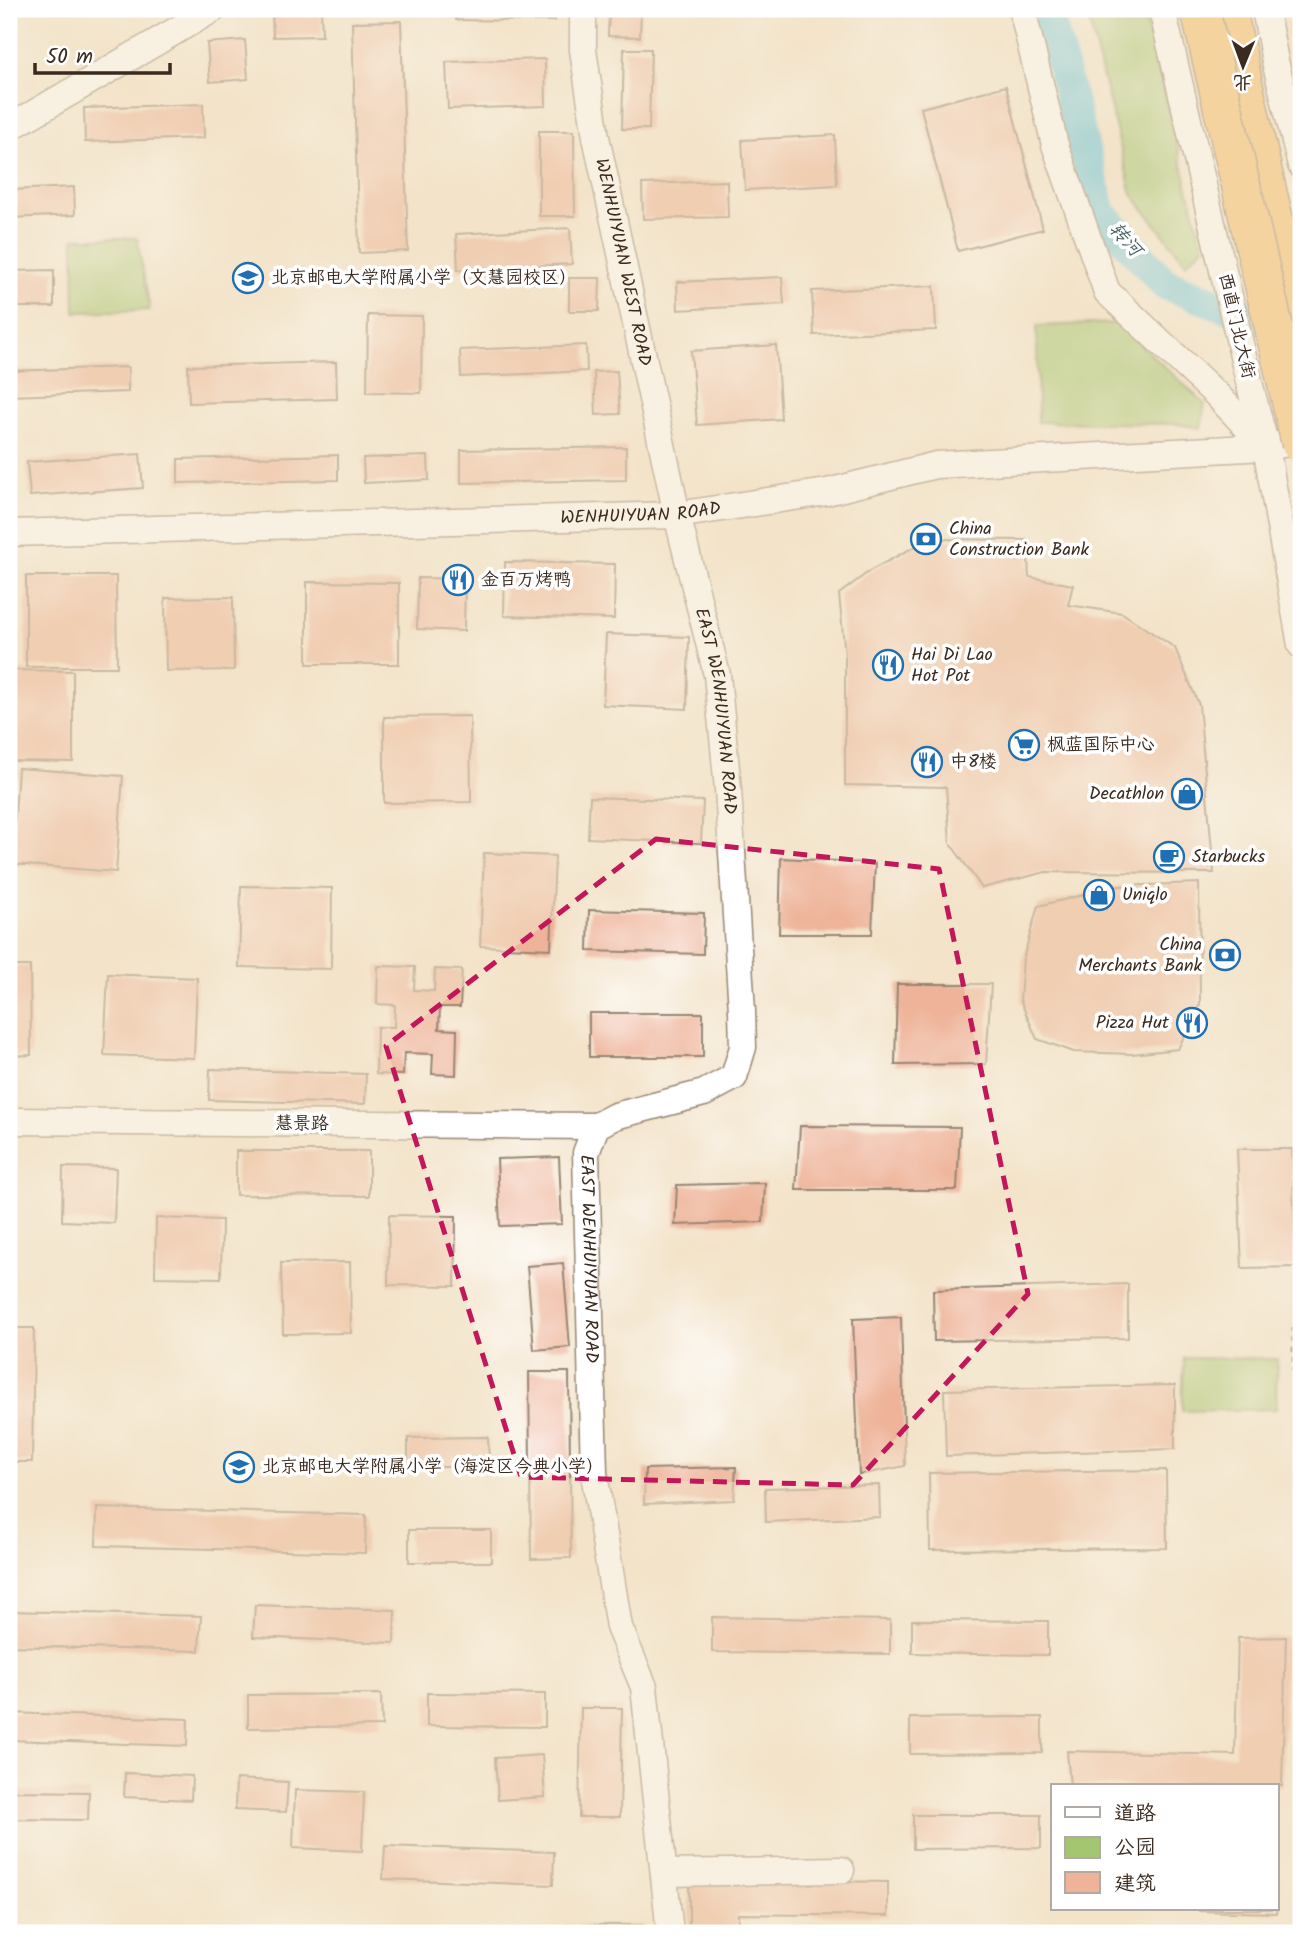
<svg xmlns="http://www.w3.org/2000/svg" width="1310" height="1942" font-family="Kalam,'LXGW WenKai TC',sans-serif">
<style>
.green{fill:#a3c771;stroke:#6f7848;stroke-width:2}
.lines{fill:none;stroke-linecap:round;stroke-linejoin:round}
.river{stroke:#62c5e0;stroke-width:32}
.building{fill:#eeb398}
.minor-casing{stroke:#978674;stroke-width:29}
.highway-casing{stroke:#978674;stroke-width:41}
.path{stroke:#978674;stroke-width:3.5;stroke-dasharray:5 5;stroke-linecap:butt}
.minor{stroke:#fff;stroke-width:26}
.highway{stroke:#f8bf6c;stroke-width:38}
.highway-bridge-casing{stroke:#978674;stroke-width:41;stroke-linecap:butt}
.highway-bridge{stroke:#f8bf6c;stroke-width:38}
.marked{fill:none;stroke:#c2185b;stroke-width:5;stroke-dasharray:14 9;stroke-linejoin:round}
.labels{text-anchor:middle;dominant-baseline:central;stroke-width:7;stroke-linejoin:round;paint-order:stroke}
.street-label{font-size:18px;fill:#3b2a1e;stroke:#fff}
.poi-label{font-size:18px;fill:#3b2a1e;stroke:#fff;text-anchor:start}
.water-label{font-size:19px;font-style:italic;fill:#496062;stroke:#fff}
</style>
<rect width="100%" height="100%" fill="#fff"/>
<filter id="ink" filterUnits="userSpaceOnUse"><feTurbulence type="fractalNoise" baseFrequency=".0143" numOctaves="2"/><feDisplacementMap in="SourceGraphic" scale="14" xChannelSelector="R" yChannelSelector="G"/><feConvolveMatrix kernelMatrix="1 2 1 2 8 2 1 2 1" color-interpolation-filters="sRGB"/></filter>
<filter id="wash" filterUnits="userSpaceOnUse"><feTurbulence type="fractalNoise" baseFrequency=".00686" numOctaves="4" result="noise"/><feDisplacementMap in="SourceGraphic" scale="28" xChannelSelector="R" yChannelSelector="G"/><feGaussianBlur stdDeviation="1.57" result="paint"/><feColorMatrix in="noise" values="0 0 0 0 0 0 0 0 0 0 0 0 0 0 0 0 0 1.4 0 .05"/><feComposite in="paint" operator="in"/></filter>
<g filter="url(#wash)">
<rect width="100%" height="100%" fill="#f3e3c9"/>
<!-- green -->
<path class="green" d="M1086,9H1143L1199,232L1204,247L1186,263L1132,194Z
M74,238H137L150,310L75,312Z
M1117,323L1205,404L1201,428L1176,424L1038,422L1037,326Z
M1184,1358L1277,1359L1276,1409L1182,1411Z"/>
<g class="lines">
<!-- river -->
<path class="river" d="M1047,9L1101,213L1165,284L1293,332"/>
</g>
<g id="blocks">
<!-- building -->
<path class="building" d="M272,9H321L322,36L273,37Z
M456,9H555V21L456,20Z
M609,9H641L640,37L608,36Z
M401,21L408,251L359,253L352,22Z
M245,40L248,79L210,82L207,43Z
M624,49H651L649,129H622Z
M545,59L546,106L448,109L446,62Z
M1006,86L1043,229L958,251L921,108Z
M203,104L204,138L85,142L84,108Z
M539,131H574L575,216H539Z
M835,135L837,185L745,190L742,140Z
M727,181L728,217L643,219L642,184Z
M74,187L75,215L9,218V190Z
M570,228L572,264L458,270L456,234Z
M54,270V307H9V271Z
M782,277L784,304L678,310L677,282Z
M569,278H600L599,311H569Z
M934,286L936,330L814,335L812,291Z
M368,315L422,316L421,393L367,392Z
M586,345L587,371L461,377L460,350Z
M776,345L781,419L697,425L691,351Z
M336,362L337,399L189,403L188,366Z
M128,367V392L9,396V371Z
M617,371L620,414L596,415L594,372Z
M626,447V480L461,483V450Z
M140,454L143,488L30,496L27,462Z
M338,455V480L178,483V459Z
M428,456L429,480L364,483L363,458Z
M929,539L1027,540L1029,577L1073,585L1068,605L1122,613L1175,648L1199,705L1214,873L1046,872L982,888L950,843L946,787L845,785V655L839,594L871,570Z
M505,562L615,564L614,619L504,616Z
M26,576H116L117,667H26Z
M418,578L465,579L464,631L417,629Z
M307,582L399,583V664H307Z
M233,597L234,670L166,671L165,598Z
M606,634L689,637L687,709L603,705Z
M9,670L73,671V762L9,761Z
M470,716L471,802L384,803V717Z
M18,768L123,776L116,872L12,864Z
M590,797L703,801L701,843L588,838Z
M484,853L555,856L551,949L480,946Z
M781,858L875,863L872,934H779Z
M1199,883L1200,1004L1178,1049L1132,1054L1074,1052L1037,1039L1020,1000L1023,959L1038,906L1119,886Z
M241,886L332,888L331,969L239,967Z
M589,910L704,913L703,954L588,951Z
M9,966H30L31,1055L9,1056Z
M378,966L415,967L414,990L434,991L435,969L462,970L460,1007H440L439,1029L457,1030L456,1075L432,1074L433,1054L404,1053L403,1075L376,1074L377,1027H394L395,1005L377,1004Z
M108,974L197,978L194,1058L104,1055Z
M897,984H991L986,1064L895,1065Z
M589,1013H703V1057H589Z
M210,1069L366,1074L365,1104L209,1100Z
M800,1126L960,1127L957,1190H796Z
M1237,1149H1292L1296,1267L1242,1268Z
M236,1151H369V1196L236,1195Z
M559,1157L562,1224L500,1226L497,1159Z
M63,1167L116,1168L114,1223L62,1221Z
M765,1183L763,1222L675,1225L677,1185Z
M389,1215L456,1216L455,1286L388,1285Z
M156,1218L222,1220L221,1278L155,1277Z
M350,1262L351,1333L283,1334L281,1263Z
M563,1263L570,1347L534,1350L527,1266Z
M1128,1284V1338L934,1341L933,1290Z
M901,1317L905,1466L859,1475L853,1319Z
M9,1328H34L32,1462H9Z
M529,1372H569L571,1558L531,1559Z
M1175,1385V1449L946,1456L944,1390Z
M488,1437L489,1467H408V1438Z
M736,1467L734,1500L644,1504L645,1469Z
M1166,1470L1167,1548L930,1550L929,1473Z
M879,1485L880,1517L766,1522L765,1488Z
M97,1508L366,1515L365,1553L96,1546Z
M409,1530H491V1562H409Z
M255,1605L395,1610L394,1643L253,1637Z
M9,1611L201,1616L199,1651L9,1646Z
M712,1617L890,1620V1654L712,1652Z
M912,1620L1048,1621V1655L912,1653Z
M1286,1637L1282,1786H1070L1067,1751L1235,1755L1238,1638Z
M427,1693L545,1694V1727L427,1726Z
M381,1694L382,1726L248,1728V1695Z
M581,1708H622L620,1817H579Z
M9,1713L188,1719L187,1746L9,1740Z
M1042,1717V1753L910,1754V1718Z
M542,1755L545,1797L498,1800L495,1758Z
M125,1773L192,1776L191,1800L124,1797Z
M236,1779L288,1782L286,1812L235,1810Z
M295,1790L364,1792L362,1851L293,1848Z
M9,1791L89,1792L88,1820L9,1819Z
M913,1815H1041V1848L913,1849Z
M385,1846L554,1852L553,1885L383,1879Z
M689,1879L888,1882V1916L738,1914V1933H689Z
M1199,1909H1277L1276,1913L1199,1911Z
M565,1925H643V1933H565Z"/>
</g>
</g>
<g filter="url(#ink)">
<use href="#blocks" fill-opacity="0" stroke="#978674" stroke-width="2"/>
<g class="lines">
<!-- minor casing -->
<g class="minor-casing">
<g id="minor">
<path id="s1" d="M583,9V50L596,137L677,515L717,675L728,789L742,1011L743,1047L734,1077L704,1093L615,1116L596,1126L586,1153L594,1473L619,1627L644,1687L670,1933"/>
<path d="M1022,9L1055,145L1107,292L1217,395L1262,443"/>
<path d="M1162,9L1250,386L1266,447L1301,645"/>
<path d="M1265,9L1275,61L1301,165"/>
<path d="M9,128L213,9"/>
<path id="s2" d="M9,533L677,515L827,492L936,465L1266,447L1301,441"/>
<path d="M9,1121L596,1126"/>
<path d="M664,1873L841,1870"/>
</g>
</g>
<!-- highway casing -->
<g class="highway-casing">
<path id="highway" d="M1227,9L1257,147L1301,337"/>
</g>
<!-- path -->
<path class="path" d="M1293,1327V1404H1301"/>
<!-- minor -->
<use href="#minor" class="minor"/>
<!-- highway -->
<use href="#highway" class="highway"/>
<!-- highway-bridge casing -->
<g class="highway-bridge-casing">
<path id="highway-bridge" d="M1200,9L1301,444"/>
</g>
<!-- highway-bridge -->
<use href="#highway-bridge" class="highway-bridge"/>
</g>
</g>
<!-- marked area -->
<path d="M0 0H1310V1942H0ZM656,839L939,869L1028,1294L853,1485L521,1477L386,1046Z" fill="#f3e3c9" fill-opacity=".55" fill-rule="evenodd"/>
<path class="marked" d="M656,839L939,869L1028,1294L853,1485L521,1477L386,1046Z"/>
<!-- icons -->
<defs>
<g id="school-ring" transform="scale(1.575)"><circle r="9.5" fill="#fff" stroke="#1f6fb2" stroke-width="1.5"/><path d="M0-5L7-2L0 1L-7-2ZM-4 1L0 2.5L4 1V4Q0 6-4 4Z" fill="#1f6fb2"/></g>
<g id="bank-ring" transform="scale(1.575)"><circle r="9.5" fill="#fff" stroke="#1f6fb2" stroke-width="1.5"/><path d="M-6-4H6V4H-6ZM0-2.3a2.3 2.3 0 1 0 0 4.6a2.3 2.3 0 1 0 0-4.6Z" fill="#1f6fb2"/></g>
<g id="restaurant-ring" transform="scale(1.575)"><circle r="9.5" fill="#fff" stroke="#1f6fb2" stroke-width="1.5"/><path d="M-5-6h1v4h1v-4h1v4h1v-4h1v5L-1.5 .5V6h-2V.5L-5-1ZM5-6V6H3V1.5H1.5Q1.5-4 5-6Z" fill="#1f6fb2"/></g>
<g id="supermarket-ring" transform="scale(1.575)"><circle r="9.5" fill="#fff" stroke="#1f6fb2" stroke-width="1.5"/><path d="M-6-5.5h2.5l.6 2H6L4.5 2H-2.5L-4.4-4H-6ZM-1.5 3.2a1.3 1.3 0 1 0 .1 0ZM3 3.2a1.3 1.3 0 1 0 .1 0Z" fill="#1f6fb2"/></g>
<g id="shop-ring" transform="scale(1.575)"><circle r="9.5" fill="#fff" stroke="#1f6fb2" stroke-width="1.5"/><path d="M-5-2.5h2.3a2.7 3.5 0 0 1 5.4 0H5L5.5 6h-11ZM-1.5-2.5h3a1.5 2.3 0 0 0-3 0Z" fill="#1f6fb2"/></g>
<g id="cafe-ring" transform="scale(1.575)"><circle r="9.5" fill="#fff" stroke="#1f6fb2" stroke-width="1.5"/><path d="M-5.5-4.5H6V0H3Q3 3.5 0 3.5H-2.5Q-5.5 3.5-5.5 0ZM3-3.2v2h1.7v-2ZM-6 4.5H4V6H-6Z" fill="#1f6fb2"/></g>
</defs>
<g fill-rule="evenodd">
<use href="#school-ring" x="248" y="278"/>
<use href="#bank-ring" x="926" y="539"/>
<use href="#restaurant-ring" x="458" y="580"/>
<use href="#restaurant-ring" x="888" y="665"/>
<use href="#supermarket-ring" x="1024" y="745"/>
<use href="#restaurant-ring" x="927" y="762"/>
<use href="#shop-ring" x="1187" y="794"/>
<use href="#cafe-ring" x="1169" y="857"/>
<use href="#shop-ring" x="1099" y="895"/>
<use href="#bank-ring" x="1225" y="955"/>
<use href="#restaurant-ring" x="1192" y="1023"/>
<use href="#school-ring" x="239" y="1467"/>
</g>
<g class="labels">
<!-- street labels -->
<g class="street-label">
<text stroke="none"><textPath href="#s1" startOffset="257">WENHUIYUAN WEST ROAD</textPath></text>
<text transform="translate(1236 326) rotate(77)">西直门北大街</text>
<text stroke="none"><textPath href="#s2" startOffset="632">WENHUIYUAN ROAD</textPath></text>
<text stroke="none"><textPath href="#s1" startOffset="716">EAST WENHUIYUAN ROAD</textPath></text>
<text x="302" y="1124">慧景路</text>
<text stroke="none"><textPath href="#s1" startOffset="1367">EAST WENHUIYUAN ROAD</textPath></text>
</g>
<!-- poi labels -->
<g class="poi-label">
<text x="271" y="278">北京邮电大学附属小学（文慧园校区）</text>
<text x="949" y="529">China<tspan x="949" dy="21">Construction Bank</tspan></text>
<text x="481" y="580">金百万烤鸭</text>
<text x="911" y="655">Hai Di Lao<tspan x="911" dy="21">Hot Pot</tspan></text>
<text x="1047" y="745">枫蓝国际中心</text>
<text x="950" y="762">中8楼</text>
<text x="1164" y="794" text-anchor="end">Decathlon</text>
<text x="1192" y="857">Starbucks</text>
<text x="1122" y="895">Uniqlo</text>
<text x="1202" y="945" text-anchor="end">China<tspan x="1202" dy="21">Merchants Bank</tspan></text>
<text x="1169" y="1023" text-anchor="end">Pizza Hut</text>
<text x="262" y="1467">北京邮电大学附属小学（海淀区今典小学）</text>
</g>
<!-- water labels -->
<g class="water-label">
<text transform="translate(1125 240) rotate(48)">转河</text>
</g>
</g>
<!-- margin -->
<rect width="1310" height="1942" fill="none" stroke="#fff" stroke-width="35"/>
<!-- legend -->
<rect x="1051" y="1784" width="228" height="126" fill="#ffffff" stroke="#b1aaa5" stroke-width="2"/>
<rect x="1065" y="1807" width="35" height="10" fill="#ffffff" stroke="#b1aaa5" stroke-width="2"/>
<text x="1114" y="1820" font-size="21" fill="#3b2a1e">道路</text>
<rect x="1065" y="1837" width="35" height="21" fill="#a3c771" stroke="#b1aaa5" stroke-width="2"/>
<text x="1114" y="1854" font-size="21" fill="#3b2a1e">公园</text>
<rect x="1065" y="1872" width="35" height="21" fill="#eeb398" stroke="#b1aaa5" stroke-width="2"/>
<text x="1114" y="1890" font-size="21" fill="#3b2a1e">建筑</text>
<!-- north arrow -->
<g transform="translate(1243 66) rotate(181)" stroke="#ffffff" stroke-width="5" paint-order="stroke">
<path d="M0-5L12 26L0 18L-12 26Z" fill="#3b2a1e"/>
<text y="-10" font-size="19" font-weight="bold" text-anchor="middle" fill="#3b2a1e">北</text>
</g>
<!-- scale -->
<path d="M35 63v10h135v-10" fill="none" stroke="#3b2a1e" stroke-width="3.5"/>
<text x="46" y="63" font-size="21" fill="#3b2a1e" stroke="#ffffff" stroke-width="5" paint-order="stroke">50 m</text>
</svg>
